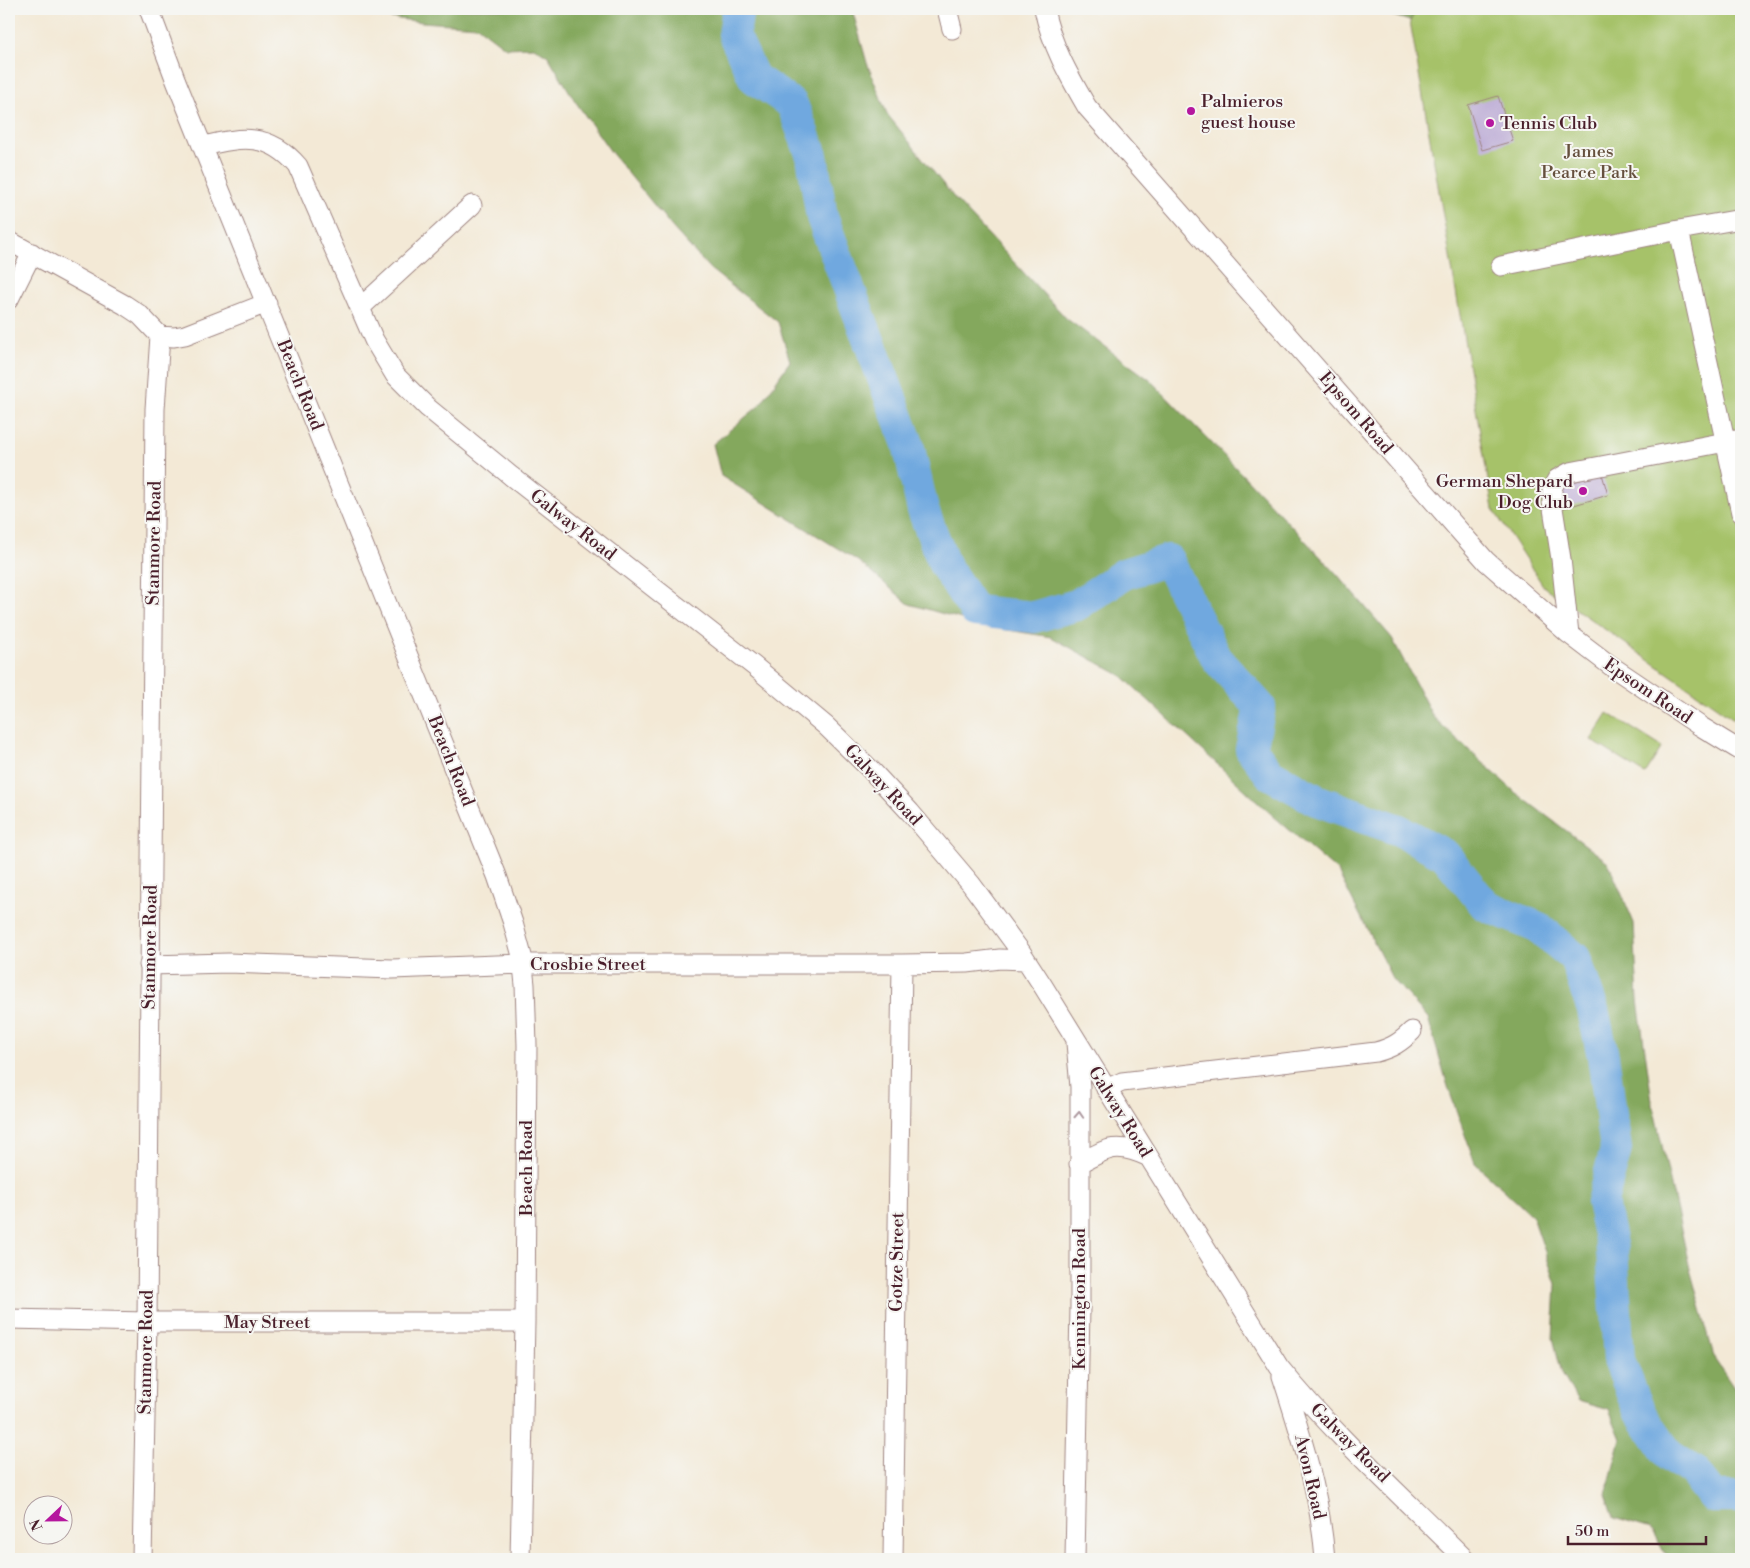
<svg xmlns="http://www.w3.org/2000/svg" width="1750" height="1568" font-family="'Libre Bodoni',serif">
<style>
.green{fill:#a6c269;stroke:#78704a}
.forest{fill:#84a85d;stroke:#676444}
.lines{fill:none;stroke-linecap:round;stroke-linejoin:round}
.river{stroke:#6fa8df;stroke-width:32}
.building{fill:#bcabd5}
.minor-casing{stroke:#9e8480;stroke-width:21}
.minor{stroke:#fff;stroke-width:19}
.oneway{stroke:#ae9aa0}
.poi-dot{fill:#b5179e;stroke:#f6f6f2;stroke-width:2}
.labels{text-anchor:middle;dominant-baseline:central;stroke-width:4;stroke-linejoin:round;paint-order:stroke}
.poi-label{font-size:18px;fill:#4a1f2b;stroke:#f6f6f2;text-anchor:start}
.park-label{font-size:18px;fill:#66503e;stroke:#f6f6f2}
.street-label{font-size:18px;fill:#4a1f2b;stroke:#f6f6f2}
</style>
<rect width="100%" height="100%" fill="#f6f6f2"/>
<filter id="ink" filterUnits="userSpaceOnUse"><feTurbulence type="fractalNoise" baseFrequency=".02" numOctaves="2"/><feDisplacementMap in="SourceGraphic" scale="10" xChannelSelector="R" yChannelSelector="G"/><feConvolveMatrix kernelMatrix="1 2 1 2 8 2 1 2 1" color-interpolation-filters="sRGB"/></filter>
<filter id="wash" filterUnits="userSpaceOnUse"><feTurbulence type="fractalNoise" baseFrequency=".0096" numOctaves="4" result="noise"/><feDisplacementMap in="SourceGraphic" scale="20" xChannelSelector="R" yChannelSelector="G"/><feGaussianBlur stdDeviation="1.12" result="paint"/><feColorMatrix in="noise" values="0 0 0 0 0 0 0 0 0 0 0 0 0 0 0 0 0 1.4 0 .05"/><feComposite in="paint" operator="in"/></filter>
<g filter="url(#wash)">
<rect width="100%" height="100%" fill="#f3e9d6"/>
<!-- green -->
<path class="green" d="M1417,9H1741V724L1544,587L1493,509L1410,21Z
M1608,713L1662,747L1645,774L1591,740Z"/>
<!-- forest -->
<path class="forest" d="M358,9H852L867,63L887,114L956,200L1067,319L1150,380L1239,471L1336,573L1392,638L1433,717L1516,793L1608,862L1634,923L1638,1000L1652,1101L1690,1269L1715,1360L1741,1398V1559H1668L1651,1529L1614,1518L1606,1494L1621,1439L1609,1410L1578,1401L1562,1374L1553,1338L1556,1284L1533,1217L1475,1163L1449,1090L1428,1018L1392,978L1338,872L1271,814L1122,676L1051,637L989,627L909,604L858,561L721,476L713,444L760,405L790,361L778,322L710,269L672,227L611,152L575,101L548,56L534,47L506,48L477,26L422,22L361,14Z
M1371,9H1417L1410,21Z"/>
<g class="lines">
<!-- river -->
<path class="river" d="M738,9L734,35L754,78L792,104L812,156L822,217L908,444L923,510L944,564L975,611L1034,617L1077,605L1124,574L1168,560L1217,659L1260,707L1251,749L1270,774L1316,800L1399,830L1445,855L1485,905L1539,928L1575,958L1593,1010L1603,1056L1616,1149L1602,1202L1612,1249L1619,1360L1640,1413L1669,1455L1694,1472L1713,1497H1741"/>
</g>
<g id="blocks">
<!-- building -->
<path class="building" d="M1498,96L1513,141L1482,150L1468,105Z
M1602,474L1608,495L1564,508L1558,486Z"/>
</g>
</g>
<g filter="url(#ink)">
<use href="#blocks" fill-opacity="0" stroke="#9e8480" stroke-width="1"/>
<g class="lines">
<!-- minor casing -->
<g class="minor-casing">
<path id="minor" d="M149,9L176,81L497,876L513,923L522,956L525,985L527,1045L525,1322L520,1559
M947,9L952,29
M1044,9C1051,44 1069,76 1087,107L1486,561L1569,634L1611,666L1700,726L1741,751
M203,146C242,137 269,132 298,166L374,340L395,375L428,408L511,476L754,666L826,726L871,770L910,812L971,884L1021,952L1043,986L1279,1367C1335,1436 1402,1496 1465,1559
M1679,230L1741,513
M9,241L125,305L140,315L160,336L174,337L185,335L267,303
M1501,266L1679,230L1741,219
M9,299L32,253
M360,308L472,205
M1569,634L1561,559L1552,502V488L1557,479L1570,472L1741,439
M149,965L229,963L392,969L523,964H902L967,963L1000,959L1026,960
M1106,1089L1122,1082L1376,1052C1392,1048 1401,1042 1412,1031
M1079,1164C1108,1147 1118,1142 1149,1157
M9,1319L147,1322H525
M1282,1376C1302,1438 1320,1493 1325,1559
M142,1559L147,1322L155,409L160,336
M893,1559L902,964
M1075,1559L1080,1307V1087L1076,1043"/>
</g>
<!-- minor -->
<use href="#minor" class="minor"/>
</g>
<!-- one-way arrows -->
<defs><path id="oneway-chevron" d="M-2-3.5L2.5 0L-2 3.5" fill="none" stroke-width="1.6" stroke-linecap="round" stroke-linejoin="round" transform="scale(1.25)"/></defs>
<use class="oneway" href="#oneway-chevron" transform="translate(1079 1115) rotate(-87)"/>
</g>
<!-- markers -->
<g class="poi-dot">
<circle cx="1191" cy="111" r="5"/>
<circle cx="1490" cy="123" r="5"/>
<circle cx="1583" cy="491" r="5"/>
</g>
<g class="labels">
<!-- poi labels -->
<g class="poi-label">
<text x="1201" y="101">Palmieros<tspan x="1201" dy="21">guest house</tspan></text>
<text x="1500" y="123">Tennis Club</text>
<text x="1573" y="481" text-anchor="end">German Shepard<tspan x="1573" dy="21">Dog Club</tspan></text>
</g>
<!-- park labels -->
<g class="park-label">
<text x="1589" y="151">James<tspan x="1589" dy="21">Pearce Park</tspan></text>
</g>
<!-- street labels -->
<g class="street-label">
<text transform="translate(300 385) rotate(68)">Beach Road</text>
<text transform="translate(1356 413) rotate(49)">Epsom Road</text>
<text transform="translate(573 525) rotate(38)">Galway Road</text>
<text transform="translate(154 543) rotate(-89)">Stanmore Road</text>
<text transform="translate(1648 691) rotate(34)">Epsom Road</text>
<text transform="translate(451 761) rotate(68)">Beach Road</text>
<text transform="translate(883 785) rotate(47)">Galway Road</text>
<text transform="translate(150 947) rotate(-89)">Stanmore Road</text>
<text x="588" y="964">Crosbie Street</text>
<text transform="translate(1120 1112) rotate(58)">Galway Road</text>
<text transform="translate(526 1168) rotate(-90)">Beach Road</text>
<text transform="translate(897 1262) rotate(-89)">Gotze Street</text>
<text transform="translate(1079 1299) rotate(-90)">Kennington Road</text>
<text x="267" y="1322">May Street</text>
<text transform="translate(146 1352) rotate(-89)">Stanmore Road</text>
<text transform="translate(1350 1443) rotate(45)">Galway Road</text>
<text transform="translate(1310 1477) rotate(77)">Avon Road</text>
</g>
</g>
<!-- margin -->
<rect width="1750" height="1568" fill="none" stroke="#f6f6f2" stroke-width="30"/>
<!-- north arrow -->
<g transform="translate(48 1520) rotate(248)"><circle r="24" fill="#f6f6f2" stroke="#b1a0a2"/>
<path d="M0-4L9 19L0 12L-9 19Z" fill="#b5179e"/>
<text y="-8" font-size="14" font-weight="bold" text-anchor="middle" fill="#4a1f2b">N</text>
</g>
<!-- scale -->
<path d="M1568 1536v8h138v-8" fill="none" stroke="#4a1f2b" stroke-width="2.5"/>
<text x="1575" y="1536" font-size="15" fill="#4a1f2b" stroke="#f6f6f2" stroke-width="4" paint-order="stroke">50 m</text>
</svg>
